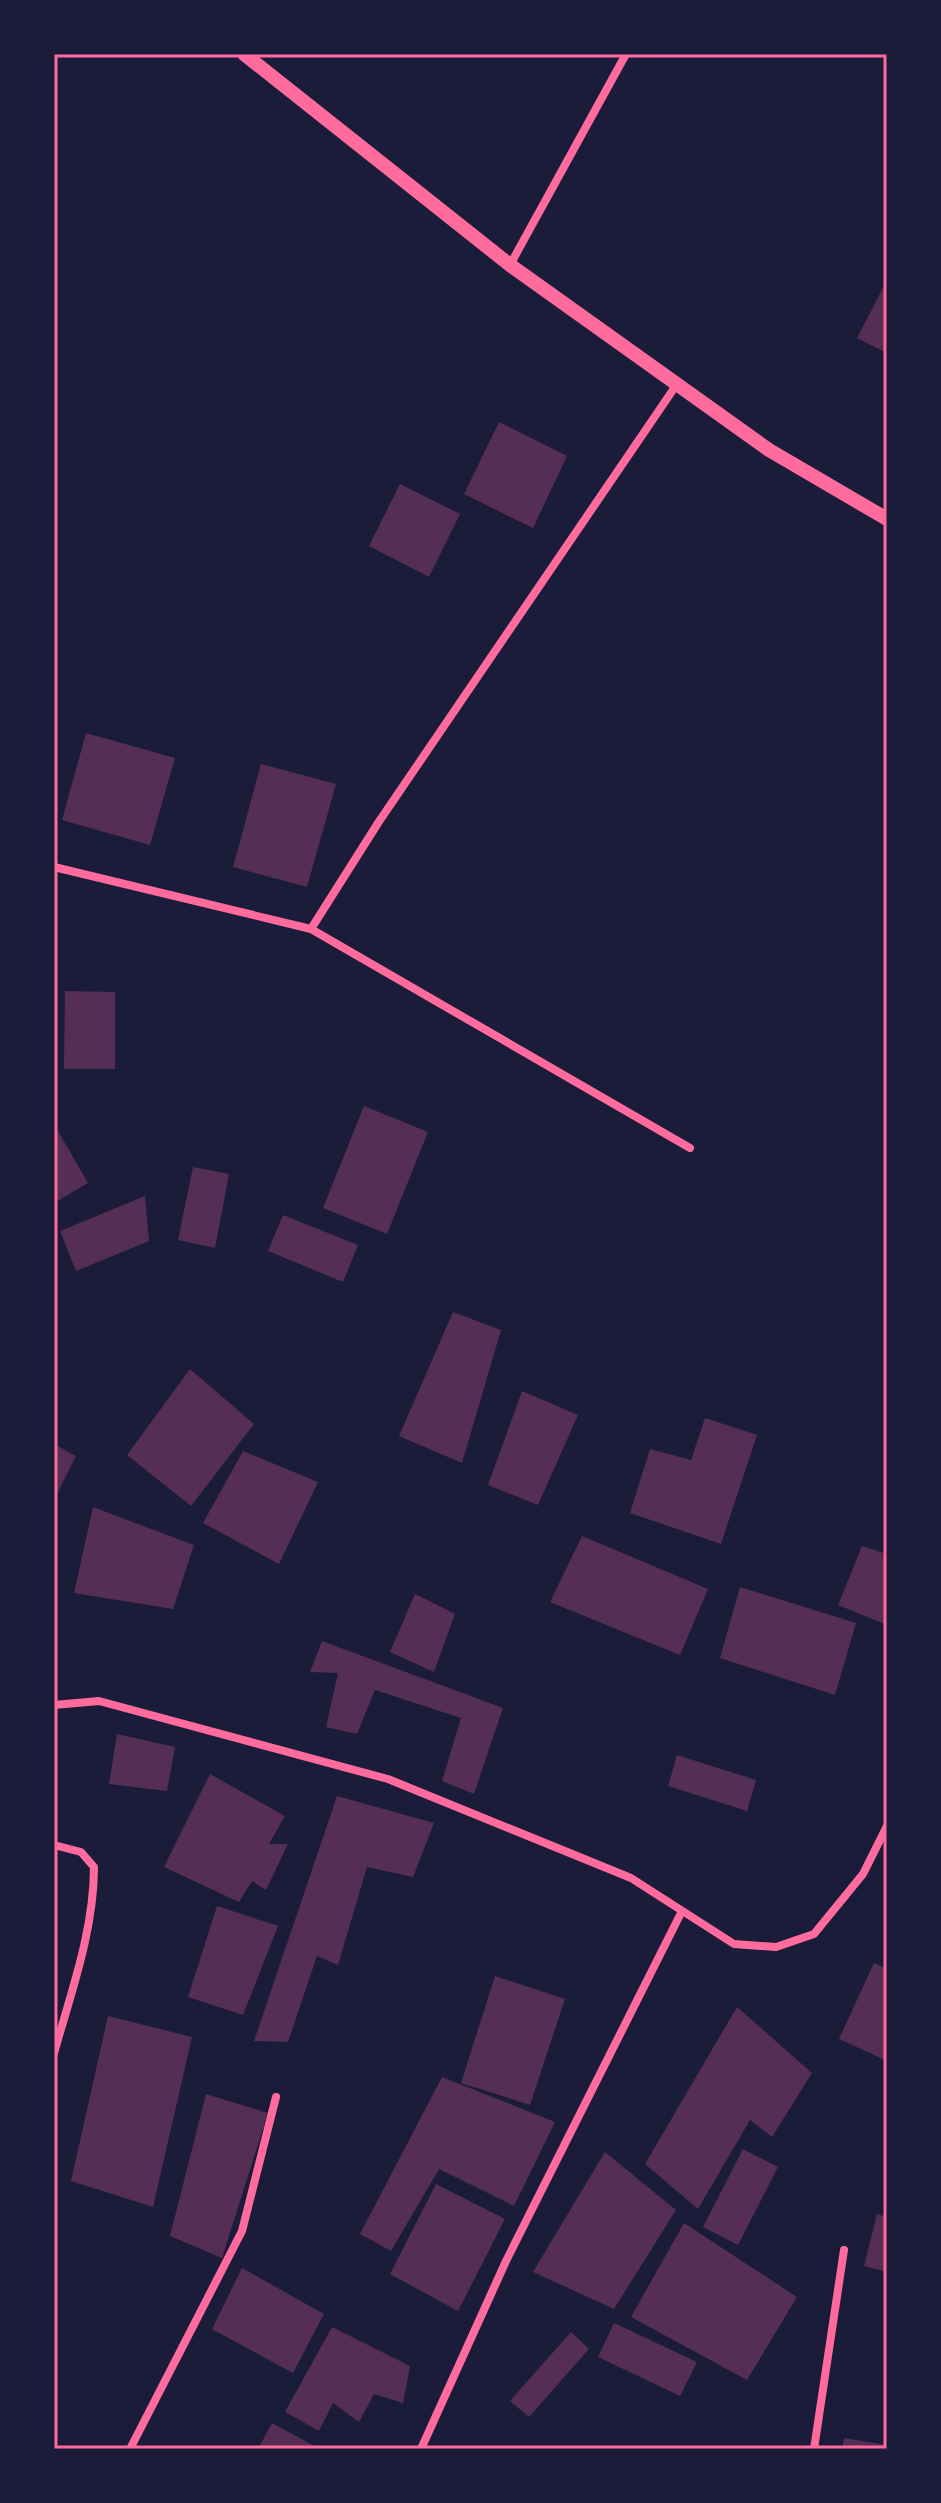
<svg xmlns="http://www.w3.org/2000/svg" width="941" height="2503" font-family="'Sofia Sans Condensed',sans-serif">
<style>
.building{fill:#542f53}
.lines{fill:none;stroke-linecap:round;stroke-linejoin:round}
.minor{stroke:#ff6b9d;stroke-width:8}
.tertiary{stroke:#ff6b9d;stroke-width:14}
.neatline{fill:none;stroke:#ff6b9d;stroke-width:3}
</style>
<rect width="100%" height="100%" fill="#1b1b3a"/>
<!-- building -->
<path class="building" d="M887,280V353L857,338Z
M499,422L567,456L533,528L464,494Z
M400,484L460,514L429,577L369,546Z
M86,733L175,758L150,845L62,820Z
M261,764L336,784L307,887L233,867Z
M65,991L115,992V1069H64Z
M364,1106L428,1132L387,1234L323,1208Z
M54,1124L88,1183L54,1203Z
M193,1167L229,1174L215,1248L178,1240Z
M145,1196L149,1241L76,1271L60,1231Z
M283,1215L358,1245L343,1282L268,1251Z
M453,1312L501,1330L462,1463L399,1436Z
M190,1369L254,1424L191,1506L127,1455Z
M522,1391L578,1415L538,1505L488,1485Z
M705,1418L757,1435L721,1544L630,1513L650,1449L691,1460Z
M54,1444L76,1456L54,1500Z
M243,1451L318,1482L279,1564L203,1523Z
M93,1507L194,1545L173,1609L74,1593Z
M582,1536L708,1589L680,1655L550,1602Z
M862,1546L887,1554V1625L838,1605Z
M740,1587L856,1623L835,1695L720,1658Z
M415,1594L455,1614L434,1672L390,1652Z
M322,1641L503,1708L474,1794L442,1781L461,1718L375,1690L357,1734L326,1727L338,1673L310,1672Z
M117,1734L175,1747L167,1791L109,1784Z
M677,1755L756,1780L747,1811L668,1786Z
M210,1774L285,1816L269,1844H288L266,1890L252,1881L239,1902L164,1867Z
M337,1796L434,1823L413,1877L367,1867L338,1965L317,1956L288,2042L254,2041Z
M217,1906L278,1926L243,2015L188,1997Z
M874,1963L887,1969V2061L839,2039Z
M495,1976L565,1999L530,2105L461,2083Z
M737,2007L812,2073L772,2137L750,2120L698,2209L645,2164Z
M108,2016L192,2037L153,2207L71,2181Z
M442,2077L555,2122L514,2206L439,2169L391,2251L360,2234Z
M206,2094L268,2113L222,2258L170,2236Z
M743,2149L778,2167L738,2245L703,2227Z
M605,2152L676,2210L614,2309L533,2272Z
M436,2184L505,2219L458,2311L390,2274Z
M877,2214L887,2217V2272L864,2266Z
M684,2223L797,2297L747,2380L631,2317Z
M242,2268L324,2314L293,2373L212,2329Z
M614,2323L697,2362L680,2396L598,2357Z
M332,2327L410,2366L403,2403L374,2394L359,2422L333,2403L319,2431L285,2412Z
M571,2332L589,2349L529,2417L510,2401Z
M272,2423L320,2449H258Z
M844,2438L887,2445V2449H842Z"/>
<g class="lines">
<!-- minor -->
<path class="minor" d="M510,265L626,54
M54,867L311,929L690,1148
M311,929L378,823L677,384
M54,1705L99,1701L388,1779L631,1878L734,1944L776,1947L814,1934L863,1874L887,1826
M54,1845L81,1852L94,1867C94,1930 71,1993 54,2053
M130,2449L242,2231L276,2097
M421,2449L506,2261L682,1911
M814,2449L844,2250"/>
<!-- tertiary -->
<path class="tertiary" d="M244,54L510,265L769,450L887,519"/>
</g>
<!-- border -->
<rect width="941" height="2503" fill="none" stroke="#1b1b3a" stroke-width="112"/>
<rect x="56" y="56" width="829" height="2391" class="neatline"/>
</svg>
